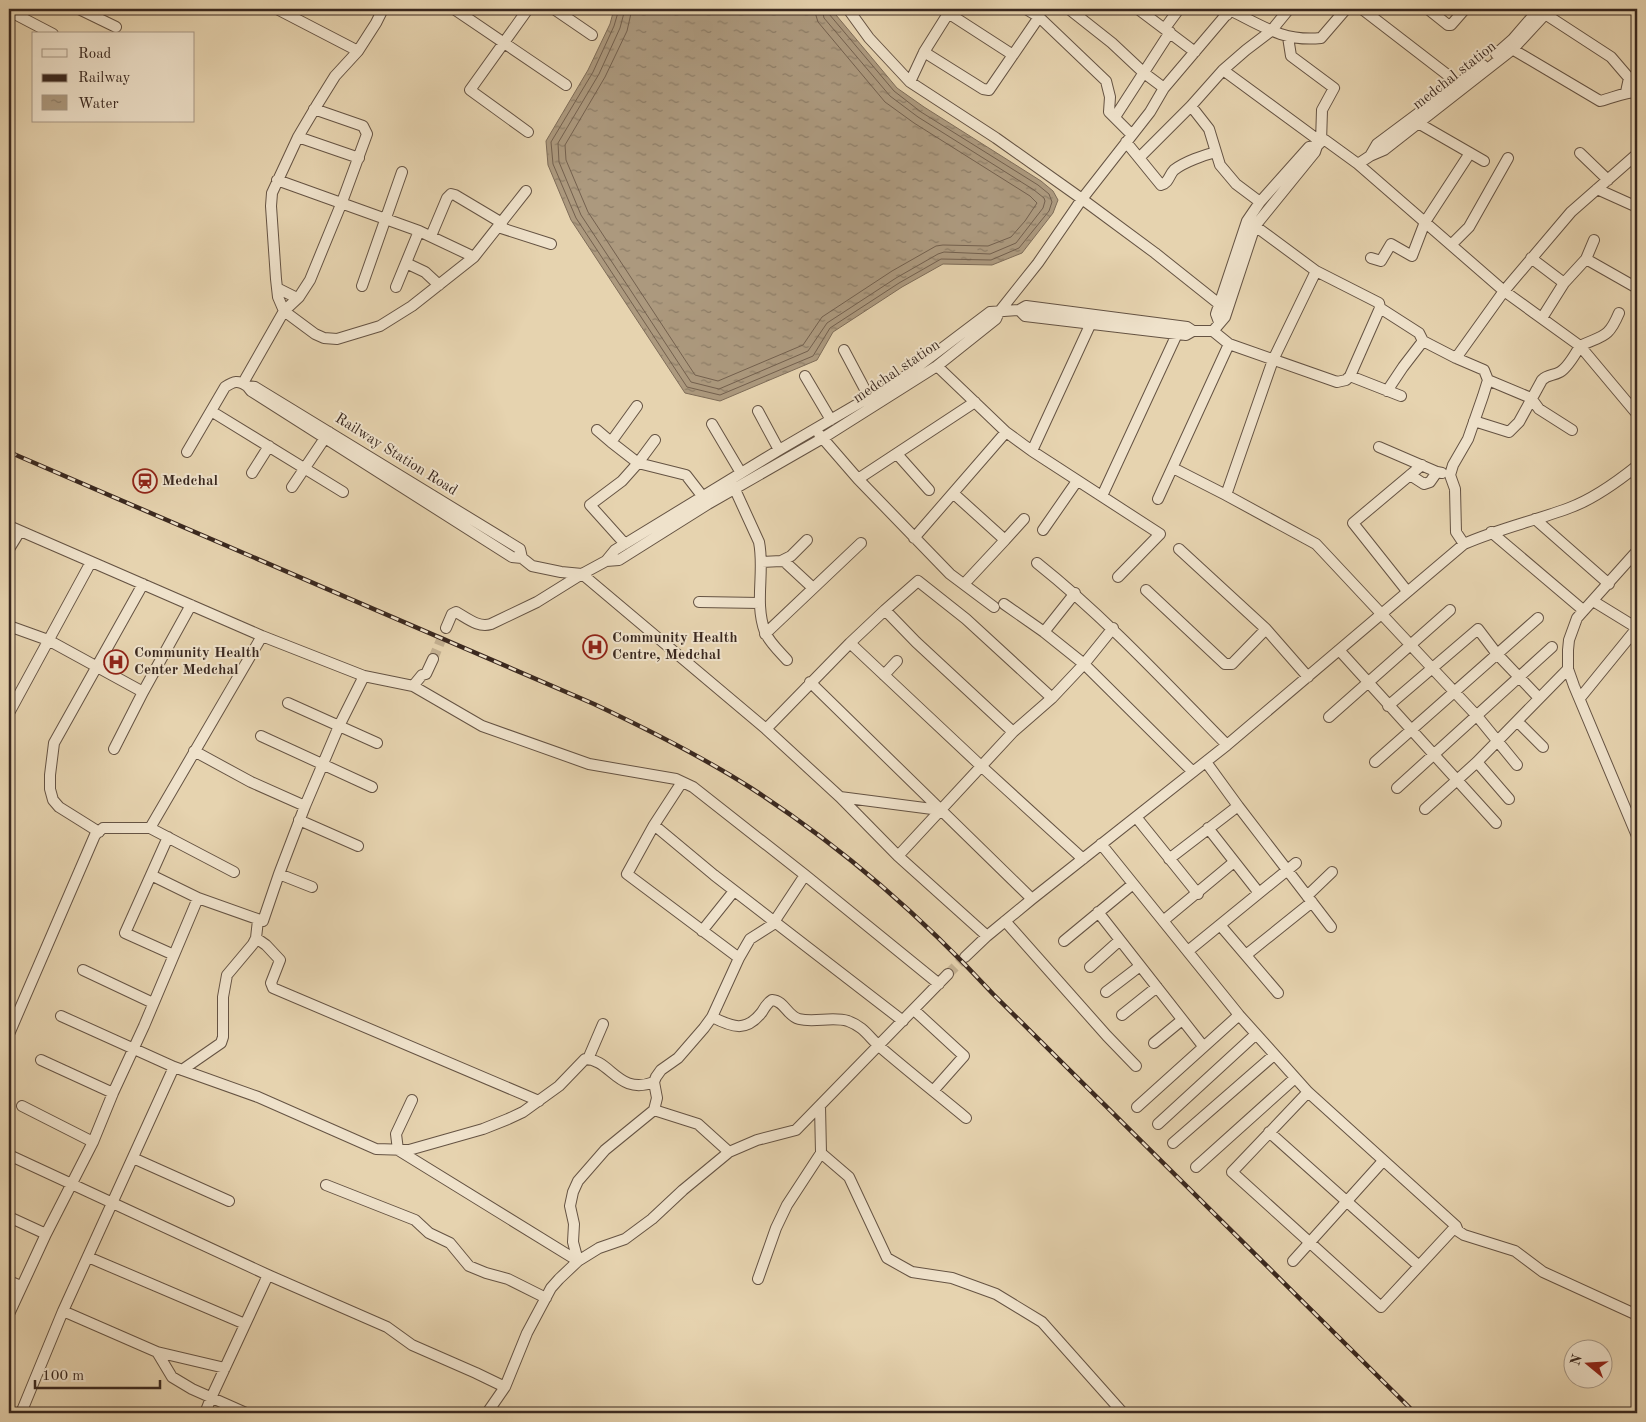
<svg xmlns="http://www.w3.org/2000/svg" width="1646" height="1422" font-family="'Old Standard TT',serif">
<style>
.water{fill:url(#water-ripples);stroke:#7e6c58}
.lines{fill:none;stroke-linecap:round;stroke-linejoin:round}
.shore{stroke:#73604e;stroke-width:1}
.minor-tunnel{stroke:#c4b192;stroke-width:10;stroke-dasharray:10 5;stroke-linecap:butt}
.minor-casing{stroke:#655343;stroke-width:12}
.minor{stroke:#efe2cb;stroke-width:10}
.rail-casing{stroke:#3a281f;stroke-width:4.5}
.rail{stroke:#efe2cb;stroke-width:2.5;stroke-dasharray:8;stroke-linecap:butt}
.labels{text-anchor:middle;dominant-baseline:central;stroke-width:4;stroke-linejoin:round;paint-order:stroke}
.street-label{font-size:15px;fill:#3a281f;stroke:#efe2cb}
.poi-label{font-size:15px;font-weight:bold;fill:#3a281f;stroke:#efe2cb;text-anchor:start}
</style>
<defs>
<pattern id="water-ripples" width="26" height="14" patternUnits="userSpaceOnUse" patternTransform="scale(1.25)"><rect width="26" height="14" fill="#ac997e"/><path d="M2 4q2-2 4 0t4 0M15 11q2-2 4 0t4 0" fill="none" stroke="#8d7d67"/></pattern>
</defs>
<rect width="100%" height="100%" fill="#e6d3af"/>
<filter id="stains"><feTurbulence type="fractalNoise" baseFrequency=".004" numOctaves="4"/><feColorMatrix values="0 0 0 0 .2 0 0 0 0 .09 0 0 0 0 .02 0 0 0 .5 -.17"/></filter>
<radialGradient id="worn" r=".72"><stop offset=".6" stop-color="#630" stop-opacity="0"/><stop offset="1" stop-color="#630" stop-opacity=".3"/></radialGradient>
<!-- water -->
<path class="water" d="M614,9H831L897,88L924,107L1041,181L1053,191L1058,200L1053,213L1022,253L992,265L943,264L902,287L833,332L817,360L720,401L685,393L571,220L548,165L546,141L588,70L610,24Z"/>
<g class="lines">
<!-- shore -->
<path class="shore" d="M619,9L614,26L593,72L551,142L553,164L576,218L687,387L720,395L813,356L830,328L899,283L941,259L991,260L1019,248L1049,211L1052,202L1049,194L1038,185L921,112L894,91L829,14L828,9
M625,9L620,28L599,74L558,143L559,162L581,215L691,382L719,389L808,351L827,323L896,278L938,254L944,252L990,254L1016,243L1043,208L1045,201L1044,198L1034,190L918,117L890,96L824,18L822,9
M632,9L627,31L605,77L565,145L566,160L588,212L695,375L718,381L803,345L822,317L892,271L936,246L943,245L988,246L1011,237L1025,221L1037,203L1030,196L914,123L885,102L818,22L814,9"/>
<!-- minor-tunnel -->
<path class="minor-tunnel" d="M433,659L446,628
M948,974L965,957"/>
<!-- minor casing -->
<g class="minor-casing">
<path id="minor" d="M79,9L116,27
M277,9L358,51
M383,9L376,23L358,51L335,76L317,105L298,137L272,193L271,206L276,279L278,297L284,311L315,334L324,338L337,339L380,326L412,306L474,257L526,191
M454,9L566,85
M528,9L470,90L528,132
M554,9L592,35
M848,9L869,38L910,82L996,138L1082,199L1155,253L1219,304
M1026,9L1039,17L1106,81L1110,97L1109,112L1132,135
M1069,9L1112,43L1144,73L1164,88
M1138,9L1195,52
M1219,9L1227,15
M1362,9L1458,83
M1428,9L1448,25H1451L1465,9
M1230,10C1262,26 1284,42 1321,38L1346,9
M9,11L53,34
M948,13L1013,55
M1545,14L1611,57L1629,78L1626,92
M1165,28L1179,9
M1288,37L1291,56L1334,88L1322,110L1321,142
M1507,46L1600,101C1613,98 1624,92 1637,92
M924,52L983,89L989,90L1039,17
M1496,54L1513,39L1539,9
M1223,70L1321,142
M910,82L924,52L951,9
M1191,106L1209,129L1220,165L1236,184L1260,202
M1115,117L1170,32
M1418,123L1484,161
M298,137L359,158
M1126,142L1161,185C1169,183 1169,175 1174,170C1184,162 1204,155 1216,152
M1317,146L1321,142L1325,140L1358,164L1370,156L1384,150L1513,49L1550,9
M1580,153L1608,180
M1370,156L1377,144L1483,65
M1139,158L1191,106L1223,70L1246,50L1271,31L1289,9
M1358,164L1504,291L1580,346L1637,414
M277,180L419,231L474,257
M1597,189L1637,207
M1255,226L1316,271L1379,303L1380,308L1419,333L1423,341L1456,358L1484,370L1488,380L1483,396L1468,439L1453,465L1450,475L1455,489L1456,532L1464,544
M498,227L551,244
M431,236L447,198L451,194L455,195L502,223
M1451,245L1469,227L1508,158
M1371,258L1381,261L1391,244L1412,256L1425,222L1470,153
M1531,258L1564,283L1586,259L1594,240
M1586,259L1637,288
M406,263L425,272L439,285
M362,286L402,172
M396,287L419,231
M277,288L295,297H299L310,280L342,202L367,134L363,126L314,109
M1019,310L1025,316L1177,334L1186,335L1193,331H1213L1225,317L1255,226L1315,152L1317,146
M1542,318L1564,283
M1219,322L1216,314L1247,221L1260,202L1309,147L1317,146
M1229,344L1337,382L1346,380L1350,376L1401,396
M844,350L869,397
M1456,358L1504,291L1571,212L1637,154
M937,366L1006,432L1032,451L1160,534L1118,577
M805,376L831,420
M1350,376L1380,308
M1488,380L1531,398L1539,409L1572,430
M243,383L284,311L299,297
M247,386L255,387L520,549L522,558L512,557L251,391Z
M1387,391L1403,367L1423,341
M211,411L343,492
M758,411L779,450
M1474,421L1509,432L1519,422L1542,380C1548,374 1553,376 1560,372C1567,368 1576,353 1580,346C1603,335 1608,339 1619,313
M712,424L741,473
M597,430L611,442
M819,434L858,479L950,574L994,607
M655,440L638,463L686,475L703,497
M1379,447L1437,472
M1032,451L1091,323
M187,452L225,387C234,381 238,380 247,386
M897,454L929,490
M1173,468L1226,495L1273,360L1316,271
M252,473L269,446
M1410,475L1424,484L1430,482L1437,472L1442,473
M858,479L975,402
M732,483L759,542C765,572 754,602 765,632C769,642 780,652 787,660
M292,487L329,432
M953,493L1005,540L1024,519
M1226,495L1316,544L1477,716L1517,765
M1102,496L1177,334
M1158,499L1229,344L1213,331
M1535,519L1609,584
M9,526L262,636L364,676L413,686L482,726L589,764L676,779L693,787L805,875L939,984
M1043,530L1077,481
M1491,532L1583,610
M914,538L1006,432
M625,544L590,505L622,481L638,463L611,442L637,406
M9,549L20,531
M1179,549L1266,629L1308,677
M1637,551L1577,618L1569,640L1568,650V669L1574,686L1637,836
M522,558L532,566L561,572L582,574L606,561L615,550L779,450L904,377L990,312L1019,310L1026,306L1187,327L1193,331
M606,561L619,560L708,504L823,438L937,366L996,319L999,312L1038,263L1082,199L1150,112L1164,88L1231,9
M781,561L791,556L807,540
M761,562L781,561L785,562L813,588
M1037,563C1106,618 1165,682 1227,745
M964,584L1005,540
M1146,590L1225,664H1232L1266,629
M1407,591L1353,523L1422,465
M699,602L760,603
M1004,604L1044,632L1084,664L1193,772
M885,610L916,642L1013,732
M9,626L48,640L143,692
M446,628L452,614L456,612C467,618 478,628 491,624L537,602L582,574L766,729L840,797L898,856L987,936
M1044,632L1075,593
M765,634L861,543
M850,643L885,610L918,581L966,619L1052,698
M1339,650L1496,823
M884,675L897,661
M810,682L1032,899
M413,686L422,675L426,674L433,659
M1580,698L1637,628L1593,601
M288,703L377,743
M1388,706L1478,629L1497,654L1539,698
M9,713L91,562
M1329,717L1450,610
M1517,721L1543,747
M766,729L850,643L981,766L1083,859
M261,736L372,787
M114,749L143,692L191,605
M194,751L251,782L305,806
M1375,762L1538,618
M1477,762L1509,799
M682,782L654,825L627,874L739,958
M1397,788L1552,647
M840,797L940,810
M1238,806L1331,927
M1425,809L1477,762L1568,669
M1136,817L1198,894
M299,820L358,846
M654,825L714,875L903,1021
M150,828L234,872
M1208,828L1259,893
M99,832L59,807L53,800L50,789V775L54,743L143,584
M168,837L125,933L174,955
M1101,844L1239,1015L1308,1092L1456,1226L1458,1231L1464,1235L1515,1251L1543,1272L1637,1315
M898,856L1013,732L1052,698L1084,664L1113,628
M1169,859L1238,806L1206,762
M279,874L312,887
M151,875L198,898L263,921L279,874L305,806L339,726L364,676
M1307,896L1332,872
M1098,912L1203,1046
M1005,921L1107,1036L1136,1066
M1163,921L1234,862
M1220,925L1278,993
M702,931L734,891
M256,938L266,945L280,960L271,983L273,988L539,1101
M1064,941L1133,884
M1188,951L1296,863
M1246,955L1312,902
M965,957L987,936L1032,899L1227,745L1464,544C1498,529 1534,521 1569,508C1594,499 1617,482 1637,466
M1090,967L1120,940
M83,970L153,1003
M1106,992L1140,966
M914,1010L964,1056L933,1091
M1122,1015L1157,987
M61,1016L174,1067L258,1097L376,1149L409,1150L483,1129L508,1119L523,1112L559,1086L585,1059C611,1059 618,1096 654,1082
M712,1017C732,1027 746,1033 762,1012C765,1007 767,1003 772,1000C785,1001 787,1016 799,1019C815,1023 832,1016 848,1021C864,1027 868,1036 880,1047C908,1071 937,1094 966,1118
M9,1034L95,835L103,828H150L262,636
M1154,1043L1182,1020
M588,1059L603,1024
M41,1060L113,1093
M182,1070L221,1043L223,1037V997L227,975L253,944L256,938L258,920
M1308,1092L1232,1172L1381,1307L1456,1226
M412,1100L396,1134L398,1150L578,1261
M22,1106L93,1142
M1137,1107L1239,1015
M654,1110L698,1124L729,1152
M1158,1124L1255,1035
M1269,1132L1419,1266
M1173,1143L1274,1055
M821,1153L849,1177L887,1258L912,1272L952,1278L996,1294L1042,1322L1123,1413
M9,1155L268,1275L387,1327L412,1345L476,1373L505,1387
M133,1158L229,1201
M1196,1167L1295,1078
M326,1185L415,1220L429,1233L450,1243L469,1266L486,1273L508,1279L546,1298
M9,1217L46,1234
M88,1257L245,1324
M578,1261L573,1242L574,1224L570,1206L573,1192L578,1181L605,1150L654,1110L657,1098L654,1082L656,1077L661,1070L678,1058L704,1028L712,1017L739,958L750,939L772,925L805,875
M1293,1261L1383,1161
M758,1279L776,1228L787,1205L821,1153L820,1106
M9,1281L21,1286
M63,1311L157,1352L225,1368
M9,1314L46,1234L93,1142L113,1093L144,1026L198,898
M157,1352L172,1377L192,1389L246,1413
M21,1413L63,1311L174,1067
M205,1413L211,1398L268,1275
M487,1413L505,1387L527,1333L551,1288L559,1279L578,1261L599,1248L625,1239L652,1219L683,1190L729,1152L757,1140L796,1130L948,974"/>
</g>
<!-- minor -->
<use href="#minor" class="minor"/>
<!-- rail casing -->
<g class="rail-casing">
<path id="rail" d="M9,452L594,704C647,729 701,756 751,788C841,846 921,916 993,994L1415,1413"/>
</g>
<!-- rail -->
<use href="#rail" class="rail"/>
</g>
<!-- icons -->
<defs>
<g id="station-ring" transform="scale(1.25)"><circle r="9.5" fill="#efe2cb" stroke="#8f2418" stroke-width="1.5"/><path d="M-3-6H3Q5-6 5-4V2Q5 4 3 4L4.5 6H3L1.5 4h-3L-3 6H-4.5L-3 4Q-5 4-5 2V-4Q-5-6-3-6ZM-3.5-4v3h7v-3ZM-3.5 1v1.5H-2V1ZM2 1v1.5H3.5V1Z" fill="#8f2418"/></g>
<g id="hospital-ring" transform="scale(1.25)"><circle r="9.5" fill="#efe2cb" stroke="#8f2418" stroke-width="1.5"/><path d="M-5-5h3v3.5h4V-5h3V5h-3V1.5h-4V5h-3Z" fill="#8f2418"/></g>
</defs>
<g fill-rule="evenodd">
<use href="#station-ring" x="145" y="481"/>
<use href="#hospital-ring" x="595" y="647"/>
<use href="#hospital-ring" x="116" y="662"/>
</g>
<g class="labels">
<!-- street labels -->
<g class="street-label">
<text transform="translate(1455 76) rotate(-38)">medchal station</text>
<text transform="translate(897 372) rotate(-34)">medchal station</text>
<text transform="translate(396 455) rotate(32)">Railway Station Road</text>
</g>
<!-- poi labels -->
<g class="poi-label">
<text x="162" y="481">Medchal</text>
<text x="612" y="638">Community Health<tspan x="612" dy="17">Centre, Medchal</tspan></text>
<text x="134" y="653">Community Health<tspan x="134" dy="17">Center Medchal</tspan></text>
</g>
</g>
<!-- margin -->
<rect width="1646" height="1422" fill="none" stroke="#e6d3af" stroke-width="30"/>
<rect x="10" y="10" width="1626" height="1402" fill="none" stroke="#3a281f" stroke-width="2.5"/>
<rect x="15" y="15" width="1616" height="1392" fill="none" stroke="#3a281f"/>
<!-- legend -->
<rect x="32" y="32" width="162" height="90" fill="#efe2cb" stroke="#a79886"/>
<rect x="42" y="49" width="25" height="8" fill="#efe2cb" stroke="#a79886"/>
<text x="78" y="58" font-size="15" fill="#3a281f">Road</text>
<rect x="42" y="74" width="25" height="8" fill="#3a281f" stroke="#a79886"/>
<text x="78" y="82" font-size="15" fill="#3a281f">Railway</text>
<rect x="42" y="95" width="25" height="15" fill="url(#water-ripples)" stroke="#a79886"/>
<text x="78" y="108" font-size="15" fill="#3a281f">Water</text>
<!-- north arrow -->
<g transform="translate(1588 1364) rotate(288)"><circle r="24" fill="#efe2cb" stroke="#a79886"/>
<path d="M0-4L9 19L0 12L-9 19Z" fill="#8f2418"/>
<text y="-8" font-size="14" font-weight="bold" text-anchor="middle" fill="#3a281f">N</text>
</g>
<!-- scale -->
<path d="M35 1380v8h125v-8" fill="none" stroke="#3a281f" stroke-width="2.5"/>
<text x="42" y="1380" font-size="15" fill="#3a281f" stroke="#efe2cb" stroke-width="4" paint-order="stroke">100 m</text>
<rect width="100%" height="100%" filter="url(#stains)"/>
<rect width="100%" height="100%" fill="url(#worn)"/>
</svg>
